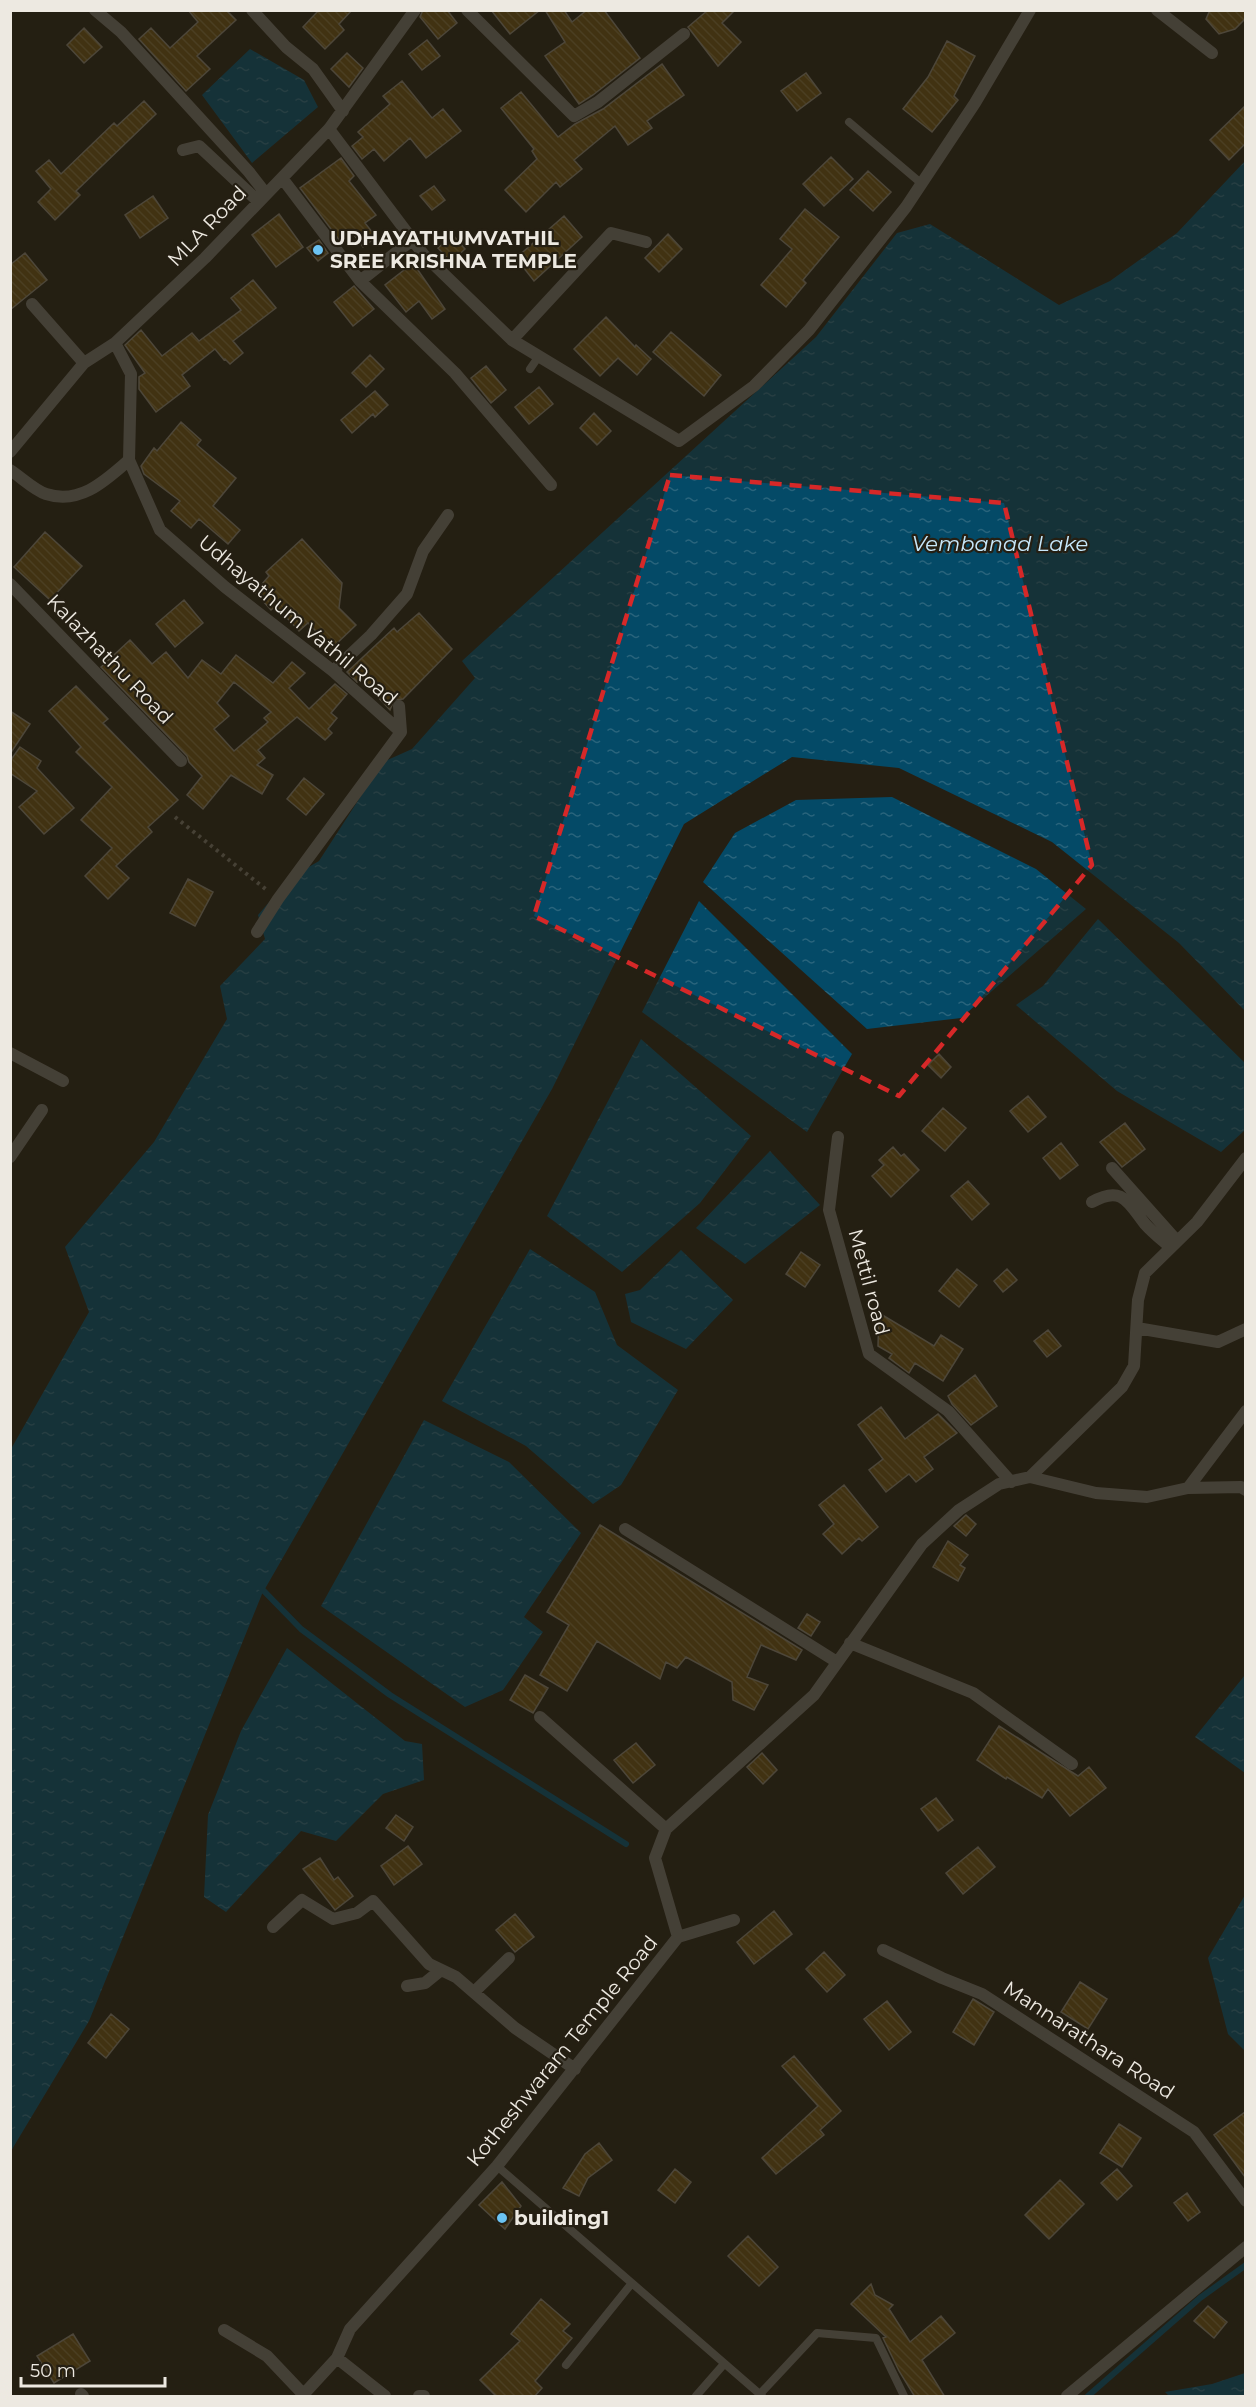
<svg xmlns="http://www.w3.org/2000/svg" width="1256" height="2407" font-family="Montserrat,sans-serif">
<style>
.water{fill:url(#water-ripples)}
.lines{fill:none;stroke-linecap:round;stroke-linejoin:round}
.stream{stroke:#044a67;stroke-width:6}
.building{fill:url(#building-back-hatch);stroke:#7e7769;stroke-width:1.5;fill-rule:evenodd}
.path{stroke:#6f6a5f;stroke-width:4;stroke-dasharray:3 4.5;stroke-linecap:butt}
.lane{stroke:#6c6963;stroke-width:8}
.street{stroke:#6c6963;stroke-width:12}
.marked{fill:none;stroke:#d62828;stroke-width:4.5;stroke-dasharray:12 8;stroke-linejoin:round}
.poi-dot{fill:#6bc3f2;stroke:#251f13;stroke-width:2}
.labels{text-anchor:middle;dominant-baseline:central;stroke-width:4.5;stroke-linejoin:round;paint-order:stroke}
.street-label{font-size:20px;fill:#ede9e1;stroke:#251f13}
.poi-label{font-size:20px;font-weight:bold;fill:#ede9e1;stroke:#251f13;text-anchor:start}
.water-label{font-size:21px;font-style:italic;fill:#c7e8fb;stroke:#251f13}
</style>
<defs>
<pattern id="water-ripples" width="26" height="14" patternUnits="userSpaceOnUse" patternTransform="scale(1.5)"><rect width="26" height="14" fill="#044a67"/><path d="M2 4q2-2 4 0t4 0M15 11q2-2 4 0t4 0" fill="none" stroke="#29647c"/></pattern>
<pattern id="building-back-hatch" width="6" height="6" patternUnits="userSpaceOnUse" patternTransform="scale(1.5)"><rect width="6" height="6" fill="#644b13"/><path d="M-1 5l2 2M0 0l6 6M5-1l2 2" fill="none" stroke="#7a6535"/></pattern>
</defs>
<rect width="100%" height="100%" fill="#251f13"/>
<!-- water -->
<path class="water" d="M250,49L304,80L318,107L252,163L202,95Z
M1245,161V1011L1179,943L1052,842L899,768L792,757L684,824L552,1089L262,1594L89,2021L11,2151V1449L89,1312L65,1247L154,1142L227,1019L220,986L265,939L258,915L290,878L319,861L383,762L412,749L475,678L462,661L816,337L897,233L930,224L1059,305L1110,281L1177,233Z
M892,797L1036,869L1086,909L961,1018L867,1029L703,882L735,833L796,800Z
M699,901L852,1054L807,1132L642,1012Z
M1098,919L1245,1063V1130L1221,1152L1117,1091L1016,1005L1043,986Z
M641,1039L751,1136L700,1203L622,1272L547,1216Z
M770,1151L820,1205L745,1264L696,1228Z
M530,1249L595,1292L617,1345L678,1390L621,1485L593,1504L526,1446L442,1401Z
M681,1250L733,1300L686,1349L631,1322L625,1294L640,1290Z
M424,1420L509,1462L581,1533L524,1617L543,1632L503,1690L465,1707L321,1606Z
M287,1648L405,1741L422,1744L424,1780L383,1794L336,1841L301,1831L226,1912L204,1897L208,1815L241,1731Z
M1245,1675V1773L1195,1737Z
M1245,1895V2051L1228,2034L1208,1958Z
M1245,2373V2396H1169L1165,2392L1212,2384Z"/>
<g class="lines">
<!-- stream -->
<path class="stream" d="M260,1587L301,1629L390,1695L626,1844
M1088,2396L1200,2298L1246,2265"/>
</g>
<!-- building -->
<path class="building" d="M188,10H226L236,20L197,56L210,69L186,91L139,39L151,28L170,48L198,22Z
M319,10H352L339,24L344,30L325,49L303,27Z
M423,10H447L457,23L438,39L420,17Z
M491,10H540L510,34Z
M545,10H564L572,22L587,10H604L640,58L593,95L579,104L545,56L565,42Z
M708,10H735L722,23L741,42L718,66L688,27Z
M1210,10H1245V19L1235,29L1219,34L1206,19Z
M84,28L102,47L84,63L67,45Z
M427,40L440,56L422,70L409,54Z
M947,41L975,56L954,96L958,100L932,132L903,109L928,77Z
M347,53L363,68L349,87L331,69Z
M662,64L684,95L647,121L652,128L628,145L615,126L574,160L582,169L560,187L556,182L526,212L505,190L537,159L532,151L534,149L501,108L521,92L558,137L575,124L603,109Z
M806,73L821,93L797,111L781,91Z
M402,81L432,118L443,109L461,131L426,158L410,138L384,161L374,149L362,159L352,146L363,137L358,132L390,104L383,96Z
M144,101L156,114L76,191L80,195L55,220L38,202L51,189L36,171L49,160L61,174L114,123L117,126Z
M1245,106V144L1229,160L1210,140Z
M831,157L853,179L824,206L803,184Z
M341,158L354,176L349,181L376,215L365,223L376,237L363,247L352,232L340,241L300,188Z
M868,171L891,192L873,211L850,190Z
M434,186L445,200L432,210L420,196Z
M153,196L168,218L140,238L125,215Z
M805,209L839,237L803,280L806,283L786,307L761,285L792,249L780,239Z
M279,214L303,247L276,267L252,235Z
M564,216L582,237L534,281L516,258Z
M668,234L682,249L659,272L645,258Z
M453,235L465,249L451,262L438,248Z
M319,240L328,253L318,261L307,248Z
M25,253L47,280L10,310V265Z
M413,263L445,309L432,319L419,301L406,312L385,285Z
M253,280L276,308L233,341L243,353L230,364L225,359L224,360L215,349L182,375L190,386L156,412L139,389V377L145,373L125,345L141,330L162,356L192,333L199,341L241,310L231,298Z
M354,286L374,309L353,326L334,302Z
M606,317L635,347L636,345L651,359L637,375L618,358L600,376L574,349Z
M671,332L721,375L704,396L653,352Z
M370,355L384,369L366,387L352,373Z
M486,366L506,390L491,403L471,378Z
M539,387L553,404L529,424L515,407Z
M375,391L388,405L375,417L373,414L352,433L341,420Z
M594,413L611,431L597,445L580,428Z
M181,422L201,440L197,445L236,478L213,506L240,530L228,544L199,519L191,528L171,511L180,501L144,474L141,466L154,448L157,451Z
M45,532L82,566L50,600L14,567Z
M302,539L342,583L339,608L356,625L332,648L308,623L299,631L276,606L271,610L255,592L269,576L266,572Z
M184,600L203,623L175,647L156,624Z
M419,613L452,649L403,699L394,700L390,710L360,678L357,682L347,672L394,628L397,632Z
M130,640L152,664L166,652L188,678L202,660L221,674L236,655L273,683L292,662L305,673L289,688L309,709L335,684L347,694L331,713L337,718L328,729L332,733L325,740L297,717L258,750L265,758L257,765L273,775L262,794L231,775L203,809L187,795L202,776L189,762L187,756L101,667ZM234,682L271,712L264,718L268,722L234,751L214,729L229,716L217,703Z
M76,686L108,719L103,723L178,800L148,827L152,832L116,866L129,878L108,899L85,876L112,848L81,820L112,787L76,752L81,747L49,711Z
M10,711L30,724L10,754Z
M20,747L41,761L37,768L74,808L44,834L19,807L37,791L10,773V761Z
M304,778L324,794L306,815L287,799Z
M188,879L213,892L195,926L170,913Z
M939,1054L951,1067L941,1078L928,1065Z
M1028,1096L1046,1117L1028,1132L1010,1111Z
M943,1108L966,1128L945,1151L922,1131Z
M1125,1123L1145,1149L1122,1167L1100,1142Z
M1061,1143L1078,1165L1060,1179L1043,1158Z
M893,1147L901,1156L904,1154L919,1170L891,1197L872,1176L884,1165L879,1160Z
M968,1181L989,1204L972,1220L951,1196Z
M801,1252L820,1265L805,1287L786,1274Z
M957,1269L977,1285L959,1307L939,1291Z
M1007,1269L1017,1280L1003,1292L994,1281Z
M879,1313L934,1346L941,1335L963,1349L943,1381L915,1363L909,1373L889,1358L892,1354L878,1346Z
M1048,1330L1061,1346L1047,1357L1034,1341Z
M975,1375L997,1406L971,1425L952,1404L948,1396Z
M881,1407L905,1439L938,1414L957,1433L924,1457L933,1469L916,1482L909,1474L886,1492L869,1470L883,1459L858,1425Z
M844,1485L878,1527L862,1541L859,1538L842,1554L823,1534L834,1524L819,1505Z
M966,1515L976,1524L966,1536L954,1526Z
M600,1525L802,1650L796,1660L761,1645L747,1677L768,1685L754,1710L733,1700L732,1682L686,1657L677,1668L666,1662L660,1679L597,1641L567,1691L540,1675L569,1625L547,1612Z
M948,1541L968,1555L960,1565L965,1568L958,1581L933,1567Z
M807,1614L820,1622L811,1636L798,1628Z
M525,1675L548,1688L533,1713L510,1700Z
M999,1726L1078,1776L1089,1767L1106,1788L1070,1816L1048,1789L1042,1798L1007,1777L1006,1779L977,1760Z
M636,1743L655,1765L633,1783L614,1760Z
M762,1753L777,1770L763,1784L747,1767Z
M936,1798L953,1820L938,1831L921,1809Z
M396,1815L413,1827L404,1841L386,1828Z
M408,1846L422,1864L394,1885L381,1866Z
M978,1847L995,1867L963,1894L946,1873Z
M320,1858L334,1880L338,1877L353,1896L335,1910L303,1869Z
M774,1911L792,1934L754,1964L737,1942Z
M515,1914L534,1937L515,1952L496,1930Z
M824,1952L845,1975L827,1992L806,1969Z
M1080,1982L1107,1999L1088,2029L1061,2012Z
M973,1999L994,2012L974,2045L953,2032Z
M887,2001L911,2032L889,2050L864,2019Z
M111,2014L129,2029L106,2058L88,2043Z
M794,2056L841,2111L820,2130L824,2135L776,2174L762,2158L818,2106L782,2066Z
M1245,2112V2177L1214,2135Z
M1119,2124L1141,2138L1122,2167L1100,2153Z
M599,2143L612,2160L588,2178L579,2196L563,2188L585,2154Z
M675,2169L691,2182L675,2203L658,2190Z
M1117,2169L1132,2186L1117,2200L1101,2183Z
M1060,2180L1084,2204L1049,2239L1025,2215Z
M502,2182L521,2206L505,2229L479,2205Z
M1187,2193L1200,2212L1188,2221L1174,2203Z
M748,2236L778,2267L759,2286L728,2256Z
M871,2284L875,2295L893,2305L889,2309L910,2342L941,2316L955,2333L922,2360L945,2397H915L899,2371L883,2338L886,2337L851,2304Z
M541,2299L570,2324L563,2331L572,2338L535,2381L542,2388L534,2397H497L480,2380L520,2341L511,2334Z
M1208,2306L1227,2322L1214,2338L1194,2321Z
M73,2334L90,2361L54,2383L37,2356Z"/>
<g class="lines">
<!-- path -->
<path class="path" d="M175,817L268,891"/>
<!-- lane -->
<path class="lane" d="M849,122L922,184
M530,369L539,356
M497,2166L762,2396
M566,2365L632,2283
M760,2394L817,2333L876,2338L904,2396
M696,2396L724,2364"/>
<!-- street -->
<path class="street" d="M95,10L121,32L249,172L266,194
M252,10L286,47L313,69L343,111
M467,10L574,116L598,102L684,34
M1157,10L1212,53
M329,129L424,255L512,340L679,441L754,386L809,330L906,207L975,103L1030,10
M183,150L199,146L259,202
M282,178L360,281L455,373L551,485
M360,281L412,240
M32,304L84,363
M512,340L611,233L646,242
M115,343L131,374L129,460L160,530L225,587L333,671L401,732
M10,452L84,363L115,343L205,258L329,129L415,10
M10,470C21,477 34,490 46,494C80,505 105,481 129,460
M10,584L181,761
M333,671L371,635L407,594L423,551L448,515
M399,706L401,732
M257,932L278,899L401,732
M10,1053L63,1081
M838,1137L829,1210L869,1354L948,1411L1011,1482
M10,1157L42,1110
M1112,1168L1177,1241
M1092,1202C1122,1185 1128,1202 1145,1224C1152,1232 1162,1240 1170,1247
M1137,1328L1218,1342L1246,1329
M1030,1477L1096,1493L1147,1497L1188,1488L1246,1411
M1188,1488L1241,1487L1246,1490
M625,1529L837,1662
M850,1643L973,1693L1072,1764
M540,1717L666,1829
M273,1927L302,1900L333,1919L357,1913L373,1901L429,1964L456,1977L515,2028L575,2069
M678,1937L734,1920
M883,1950L942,1978L982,1994L1194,2132L1246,2201
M407,1986L425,1983L441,1970
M474,1992L509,1958
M224,2330L267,2356L304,2395
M337,2358L385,2396
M81,2394L83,2396
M302,2396L337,2358L350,2329L497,2166L678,1937L655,1858L666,1829L814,1695L922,1544L959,1510L999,1484L1030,1477L1122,1387L1134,1366L1138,1300L1145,1273L1197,1222L1246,1158
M419,2396H424
M1067,2396L1246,2247"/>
</g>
<!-- marked area -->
<path d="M0 0H1256V2407H0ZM670,475L1004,503L1092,865L899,1096L534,916Z" fill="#251f13" fill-opacity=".55" fill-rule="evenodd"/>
<path class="marked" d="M670,475L1004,503L1092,865L899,1096L534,916Z"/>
<!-- markers -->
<g class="poi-dot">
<circle cx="318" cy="250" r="6"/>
<circle cx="502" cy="2218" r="6"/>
</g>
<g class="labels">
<!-- street labels -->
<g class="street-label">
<text transform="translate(207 226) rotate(-46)">MLA Road</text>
<text transform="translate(298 620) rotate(40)">Udhayathum Vathil Road</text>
<text transform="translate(110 659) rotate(46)">Kalazhathu Road</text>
<text transform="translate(869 1282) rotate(75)">Mettil road</text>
<text transform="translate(1089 2040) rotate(33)">Mannarathara Road</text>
<text transform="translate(562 2051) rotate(-51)">Kotheshwaram Temple Road</text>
</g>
<!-- poi labels -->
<g class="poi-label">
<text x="330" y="238">UDHAYATHUMVATHIL<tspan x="330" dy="23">SREE KRISHNA TEMPLE</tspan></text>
<text x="514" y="2218">building1</text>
</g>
<!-- water labels -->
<g class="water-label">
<text x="1000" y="543">Vembanad Lake</text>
</g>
</g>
<!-- border -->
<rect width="1256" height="2407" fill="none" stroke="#ede9e1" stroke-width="24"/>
<!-- scale -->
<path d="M21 2377v9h144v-9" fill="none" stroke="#ede9e1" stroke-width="3"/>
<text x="30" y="2377" font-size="18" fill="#ede9e1" stroke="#251f13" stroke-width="4.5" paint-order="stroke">50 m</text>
</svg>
